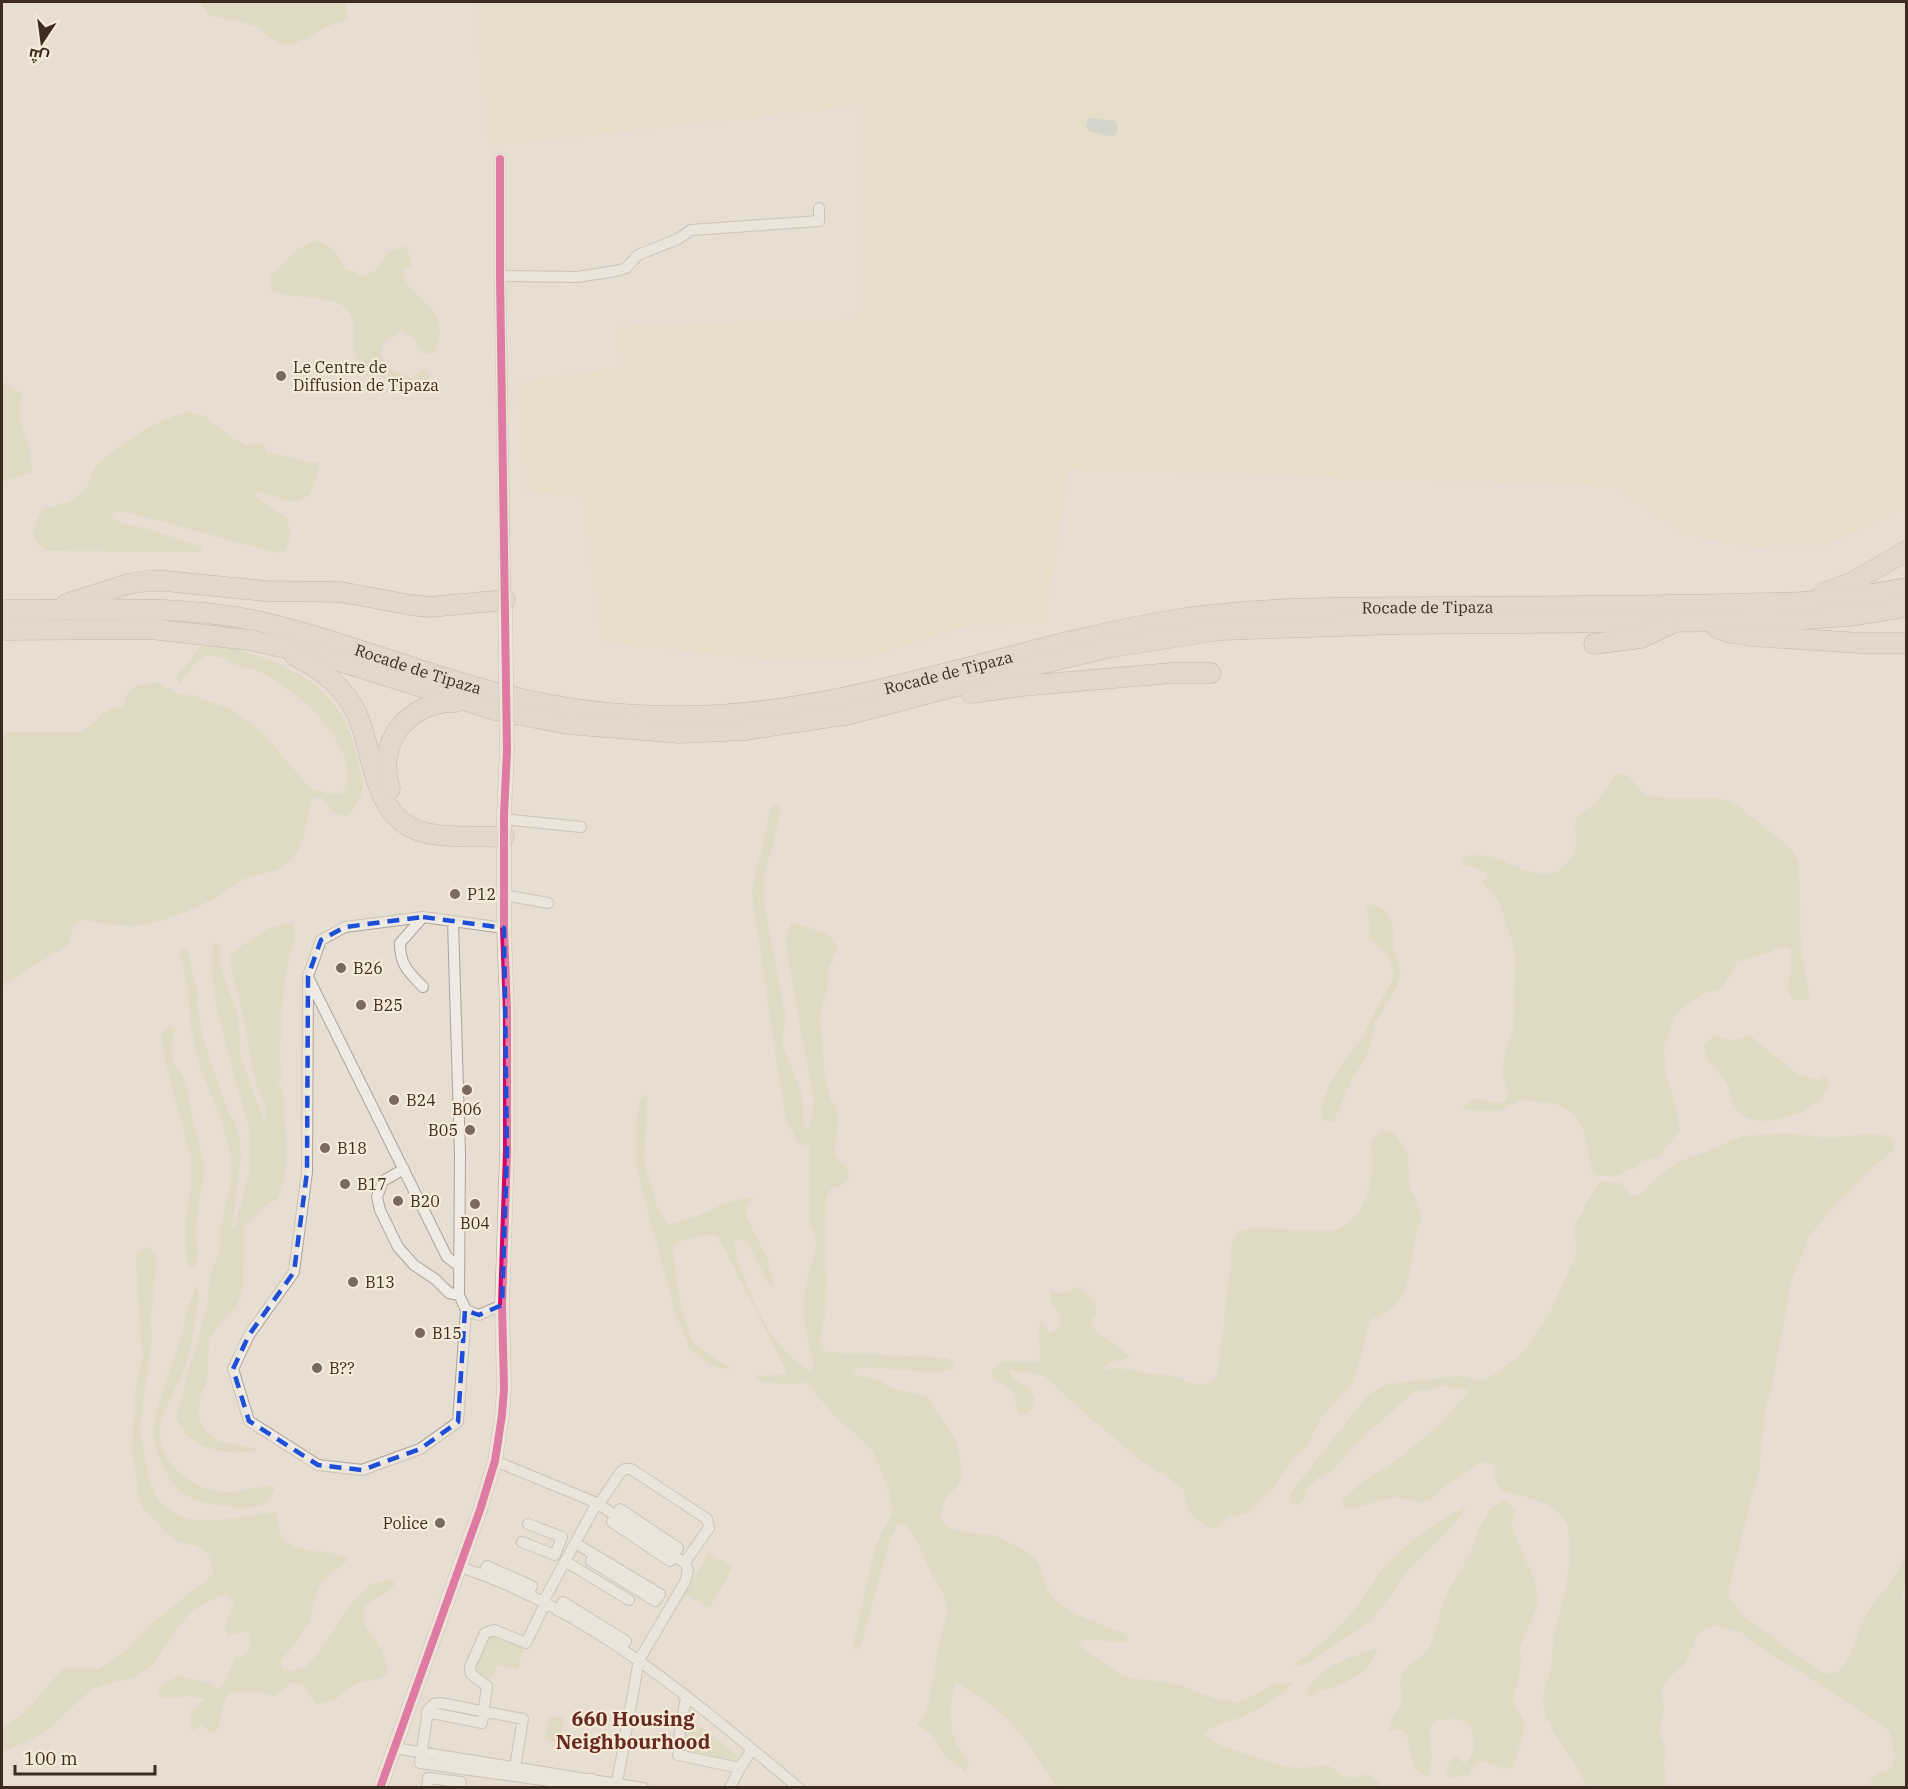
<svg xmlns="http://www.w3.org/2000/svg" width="1908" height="1789" font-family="'IBM Plex Serif',Cairo,serif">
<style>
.farmland{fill:#e5dbc2}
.green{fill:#d8d5b4}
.water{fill:#bccbc0}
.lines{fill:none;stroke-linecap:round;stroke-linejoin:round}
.minor-casing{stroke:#aca49a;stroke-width:12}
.tertiary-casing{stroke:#aca49a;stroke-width:15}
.motorway-casing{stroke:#928980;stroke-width:21}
.minor{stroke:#efeae3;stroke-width:10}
.tertiary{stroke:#efeae3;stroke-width:14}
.motorway{stroke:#d9cec2;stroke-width:20}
.tertiary-bridge-casing{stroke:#aca49a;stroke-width:15;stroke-linecap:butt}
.tertiary-bridge{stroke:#efeae3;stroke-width:14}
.cycleway-casing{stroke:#f6ebd9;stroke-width:11}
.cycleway{stroke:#d6006c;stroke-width:8}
.marked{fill:none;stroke:#1d4ed8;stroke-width:4.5;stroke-dasharray:12 8;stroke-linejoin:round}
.poi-dot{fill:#786a5f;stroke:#f6ebd9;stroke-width:2}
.labels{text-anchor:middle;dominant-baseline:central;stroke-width:4.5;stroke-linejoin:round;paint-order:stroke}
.poi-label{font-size:16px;fill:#3c2b21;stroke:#f6ebd9;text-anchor:start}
.street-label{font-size:16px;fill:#3c2b21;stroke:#f6ebd9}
.quarter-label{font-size:20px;font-weight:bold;fill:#682921;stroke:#f6ebd9}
</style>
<rect width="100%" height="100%" fill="#e7ded1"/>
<!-- farmland -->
<path class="farmland" d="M475,2H1906V508L1825,545L1753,547L1684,534L1613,486L1068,469L1045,623L966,626L860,660L767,659L602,642L583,497L526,491L518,383L621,367L618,326L860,319L863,105L489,146Z"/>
<!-- green -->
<path class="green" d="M201,2H346L347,20C326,23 307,43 286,45C276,46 266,32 258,28C244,21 223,19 207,15Z
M315,240L335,250L344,268L362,276L376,270L388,252L407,246L412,265L402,270C407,303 455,303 435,353C416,357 421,346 411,337C410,336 402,332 401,332L382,342V365L412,378L425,369L430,376L426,396C413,392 363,370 357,359C349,344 360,320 344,307C329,294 290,300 269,289L271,275L297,249Z
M2,381L22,393L19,415L31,455L32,472L2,482Z
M186,412L205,416L232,438L247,445L262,442L268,454C287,452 299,465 317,462L320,469L309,496L294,502L254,491L257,498L287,518L291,533L286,550L277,553L130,513L113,512L112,517L121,523L145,528L203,547L200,552L48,551C28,542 33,526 41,510C56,505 77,502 86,488C91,480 91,469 98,463C124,440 153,423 186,412Z
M217,642C288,667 339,677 358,759C364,785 367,793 349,815C334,818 330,809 321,797L313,798C306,816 307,839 295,855C283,873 261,873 242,880C229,886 220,896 207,902C156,926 139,931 83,920L74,926L68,945L2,985V734L5,732H82L93,724L102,713L111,708L121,709C125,704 124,701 127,696C131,684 146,684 157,682L179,694L196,696L230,709L263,733L311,789L341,795C370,752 293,685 257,671C250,668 242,667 235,665C227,661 218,654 209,656C196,658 187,674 180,684L177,681L178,675L201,646Z
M1617,773L1629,776L1644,795L1669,798H1716L1727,800L1738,806L1783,842L1793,851L1799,863L1801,950L1810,998C1779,1008 1790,979 1791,964C1791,959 1791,954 1791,949L1780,947L1769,953L1737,962L1722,989L1702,994L1676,1013L1664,1046L1666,1074L1675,1102L1680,1129L1663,1153L1655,1158L1641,1162L1632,1169L1612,1177L1594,1174C1588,1160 1588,1146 1584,1132C1574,1101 1546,1102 1518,1100C1498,1116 1486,1111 1462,1109C1477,1087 1486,1108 1506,1101L1508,1092L1503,1077L1502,1065L1514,1027L1515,951L1498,899L1482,882L1488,874L1463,864L1462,859C1486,847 1509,866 1532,872C1542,875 1550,876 1559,870C1588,853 1567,828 1580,813C1583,810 1589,810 1592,807C1598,802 1610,781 1617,773Z
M774,802L781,808L774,843L765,870L763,898L786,1018L782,1043L802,1095L804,1125L809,1129L814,1101L787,954L786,936L791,923H796L829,935L838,948L828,970L827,991L820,1015L825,1078L831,1100L837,1108L838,1126L834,1156L847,1168L850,1177L842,1185L832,1188L826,1197L825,1268L827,1277L825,1315L820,1339L825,1352L948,1358L955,1365L952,1369L940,1373L863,1367L853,1369L858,1375L879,1380L893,1388L929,1398L956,1440L963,1475L958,1485L945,1500L940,1518C956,1538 974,1530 995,1536C1002,1539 1010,1542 1016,1546C1023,1549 1034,1556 1038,1563C1045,1575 1044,1590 1056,1600C1077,1619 1102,1623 1127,1635V1643L1094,1640L1078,1641L1084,1650L1124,1677L1177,1684L1216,1699L1236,1702L1255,1695L1271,1685L1293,1682C1277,1700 1257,1712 1234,1720C1222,1724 1214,1725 1204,1734L1219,1745L1282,1766L1299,1768L1328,1765L1344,1776L1354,1778L1368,1774L1380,1783L1381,1787H1058C1045,1772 1036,1754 1024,1738C1008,1718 979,1692 956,1683C949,1696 950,1727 955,1741C958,1748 965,1755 969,1761L966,1774L959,1765L943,1755L934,1737L916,1725L925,1717L934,1675L935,1661L948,1608L941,1589L930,1571L916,1539L906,1524L898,1525L890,1539L863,1639L860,1647L855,1649L853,1645L876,1543L892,1514L890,1494L872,1449L834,1416L807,1383L781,1384L756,1381V1376L788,1374L718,1237C703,1231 687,1239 673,1245C675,1269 681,1333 699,1348C709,1356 721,1362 731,1368L722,1369L709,1364L690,1349L676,1316L636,1167V1122L641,1098L648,1095L644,1161L657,1206L669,1224C677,1222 685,1220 693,1217C713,1210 731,1197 753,1198L746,1209L747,1218L767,1257L774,1286L768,1283L752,1251L743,1239L733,1242C746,1289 766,1345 810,1371L814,1364C805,1339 801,1307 807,1281C812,1256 823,1249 809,1223V1146L799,1144L785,1117L752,896C753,878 757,866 762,849C766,831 766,819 774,802Z
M1366,904L1375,905L1386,911L1392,922L1394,933L1393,947L1401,973L1397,987L1375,1023L1369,1051L1362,1065L1351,1081L1334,1121L1327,1122L1323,1120C1315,1092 1350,1057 1364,1034C1370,1023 1375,1011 1381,1000C1387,988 1396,981 1392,966C1388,953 1379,947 1369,937V918Z
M292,923C300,937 291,949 288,963C280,1001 280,1043 281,1081L278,1086L283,1091C284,1126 293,1169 277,1200C264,1203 255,1218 244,1226L243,1291L236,1307L217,1326L209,1341L207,1382L200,1397L199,1417L206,1432L218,1441L255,1448V1451C226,1456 185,1449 176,1416L207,1307L210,1277L220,1249V1226L229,1194L231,1166V1156L221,1119L200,1067L190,1025L188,986L183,970L179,948L188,949L192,972L198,992L197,1007L203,1038L227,1109L235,1123L240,1140L241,1155L232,1226L234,1231L249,1172L250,1133L216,1008L211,959L214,942L220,947L219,963L238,1015L241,1057L264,1122C269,1110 261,1098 257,1086C251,1067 249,1049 246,1030C242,1007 235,984 230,961L232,952L267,929Z
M169,1025L175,1029L172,1042L173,1063L183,1077L188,1092L191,1113L205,1167L196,1226L198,1259L194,1268L187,1266L185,1225L191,1182L190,1154L166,1066L161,1035Z
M1715,1036L1733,1040L1751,1036L1798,1075L1817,1079L1825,1075L1828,1080L1829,1088C1823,1096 1818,1103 1809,1108C1791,1119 1751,1130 1736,1109C1730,1100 1730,1088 1724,1079C1716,1065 1704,1062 1704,1044Z
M1383,1131L1393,1132L1408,1156L1410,1188L1418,1204L1422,1220C1409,1242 1415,1280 1398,1302C1392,1310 1379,1315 1370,1321L1354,1382L1322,1416L1308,1444L1296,1456L1271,1490L1248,1513L1227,1517L1219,1527L1210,1528C1193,1517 1186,1513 1185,1492L1168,1477L1145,1464L1091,1419L1043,1375L1010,1370L1008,1373L1029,1389L1035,1400C1033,1409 1028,1418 1018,1412L1014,1393L992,1376L993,1368L1001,1361L1039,1363C1041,1348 1037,1334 1040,1320L1050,1334L1059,1327L1061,1316L1051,1304L1050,1291C1063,1296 1069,1292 1080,1286C1084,1293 1091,1296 1096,1303V1315L1091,1322C1101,1342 1116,1342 1130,1356C1119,1365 1112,1355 1101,1371C1119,1364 1135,1372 1153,1374C1158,1374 1163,1374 1167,1375C1186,1377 1198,1393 1217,1378L1230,1268L1231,1247L1235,1235L1240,1231L1253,1228L1333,1231C1362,1219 1371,1193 1372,1163C1373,1157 1370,1150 1371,1145C1372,1138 1378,1134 1383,1131Z
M1785,1133L1831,1138L1868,1134L1886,1135L1893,1141L1894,1150L1872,1168L1828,1213L1816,1228L1808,1240L1791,1282L1772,1387L1765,1410L1760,1466L1732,1575L1729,1597L1745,1617L1807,1663L1825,1673H1837C1852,1661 1855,1636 1864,1619C1876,1595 1898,1579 1906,1552V1584L1902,1595L1906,1600V1787H1869C1872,1774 1878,1772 1891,1769L1895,1758L1890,1731L1794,1668L1769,1654L1742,1633L1718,1626L1707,1627L1697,1636L1685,1664L1669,1678L1661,1689L1664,1707L1659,1734L1666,1749L1664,1767L1667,1787H1586C1579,1762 1543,1727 1543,1703C1543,1691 1547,1683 1550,1672C1553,1661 1552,1650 1553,1640C1560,1606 1572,1576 1569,1541C1569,1535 1569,1528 1566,1523C1554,1502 1524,1496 1502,1491L1494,1477L1495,1466L1483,1462L1443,1488L1432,1499L1419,1502L1395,1497L1346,1510L1342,1501L1348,1494L1375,1473L1388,1467L1435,1429L1470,1391L1446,1386L1415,1392L1369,1431L1331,1471L1317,1479L1307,1489L1303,1501L1298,1505L1290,1502V1496L1299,1482L1369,1394L1388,1384L1458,1376L1482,1380L1499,1372L1523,1352L1552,1308L1572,1264L1577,1251L1574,1231L1575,1223L1600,1181L1621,1183L1630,1195H1640L1658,1176L1680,1162L1744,1136Z
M147,1246L157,1254L151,1319L152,1337L140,1430L149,1478L155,1493L160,1503L173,1512L188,1519L217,1520L276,1512C279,1519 277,1528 281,1535C295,1559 329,1545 349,1559L322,1581L314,1601L310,1621L281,1662L283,1669L294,1671L306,1667L325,1644L351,1604L368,1585L396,1578L393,1588L365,1605C360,1629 368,1626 378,1643C384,1653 386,1663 388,1674L378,1679L361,1682L348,1689L335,1700L316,1704L303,1686L289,1682L286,1688L274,1696C259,1691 242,1688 227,1695C221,1707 222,1718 217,1731L210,1733L202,1725L192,1731L190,1712L205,1699L191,1696L161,1699L158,1692L159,1685L179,1676L208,1683L219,1689C228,1681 229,1669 235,1658L244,1656L251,1646L248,1631L227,1636L224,1627L234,1602L226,1595L210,1601L190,1612L153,1664L136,1677L108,1683L91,1690L51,1727L29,1741L2,1752V1727L15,1720L31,1706L61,1670L79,1667L99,1669L126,1650L153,1622L214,1574L208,1554L196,1546L179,1542L167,1534L143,1509L138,1494L132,1449L135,1392L142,1358L136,1264L137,1254Z
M197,1286L199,1297C196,1316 191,1352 184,1369C177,1387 160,1413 160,1433C161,1468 198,1493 230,1492C244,1491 258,1487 271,1485L275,1489C273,1493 271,1499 268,1501C259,1509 243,1508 233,1507C200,1504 176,1499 163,1466C160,1459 156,1451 155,1444C149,1418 168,1376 177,1351C185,1329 185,1306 197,1286Z
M1501,1500H1508L1516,1511L1511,1525L1536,1584L1539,1603L1519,1649L1521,1658L1519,1680L1513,1696L1516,1708L1525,1721L1522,1740L1513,1768L1505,1769L1483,1761L1474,1765L1469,1775L1450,1778L1446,1772L1449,1762L1458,1754L1461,1761L1465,1763C1477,1749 1475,1740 1470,1724L1459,1719L1436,1720C1424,1731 1432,1742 1432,1757C1431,1763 1430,1770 1429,1776C1408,1774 1412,1749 1407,1734L1399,1729L1387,1734L1391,1721L1402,1703L1400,1684L1401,1673L1409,1665L1422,1657L1431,1645L1444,1600L1453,1581L1471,1553L1478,1530L1488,1512Z
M1468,1505L1448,1531L1410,1568L1377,1614L1364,1627L1340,1641L1311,1662L1295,1667L1296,1663C1312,1650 1328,1639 1342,1624C1360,1605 1371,1581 1389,1562C1412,1538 1440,1521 1468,1505Z
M708,1553L733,1567L710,1608L685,1594Z
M494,1635L525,1645L518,1669L497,1665L494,1677L489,1676L488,1682L474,1671L488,1639Z
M1377,1649C1370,1679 1334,1686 1309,1696L1306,1694C1317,1667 1351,1656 1377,1649Z
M686,1715L738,1756L734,1762L679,1752Z
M549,1716L564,1718L559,1743L545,1740Z"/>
<!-- water -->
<path class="water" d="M1093,118L1116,121L1118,130L1116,135L1109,136L1089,131L1086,127L1088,119Z"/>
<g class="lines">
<!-- minor casing -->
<g class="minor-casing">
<path id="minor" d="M500,159V276L505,600
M500,276L577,277L616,271L626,268L638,255L678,239L691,230L819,221V208
M504,819L581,827
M504,895L548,903
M423,917L400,943C400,966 409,972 423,987
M453,922L460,1155L459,1295L466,1310L479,1315L502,1305
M309,979L447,1257L459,1266
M404,1169L383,1181L377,1197L380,1210L398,1247L414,1265L435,1279L449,1293L459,1295
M466,1310L458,1422L420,1449L362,1470L318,1465L249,1421L233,1369L249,1335L294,1272L307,1172L308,976L321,940L345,927L423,917L504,928
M495,1461L597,1503L686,1564L688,1571L685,1582L639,1660L616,1788
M599,1504L620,1473L625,1469H631L707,1519L709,1528L685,1562
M620,1509L678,1548L670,1561L612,1522Z
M522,1542L555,1555L562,1537L528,1524
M575,1543L660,1594L655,1601L591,1561L595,1555
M565,1561L629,1600
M460,1567C588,1608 696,1703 799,1788
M484,1575L487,1566L532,1586L528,1595
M543,1602L597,1503
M558,1611L563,1602L626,1641L621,1649
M427,1712L482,1723L487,1686L471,1674L470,1667L485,1633L494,1630L526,1643L545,1604
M678,1743L686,1697
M394,1748L643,1788
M678,1755L740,1768
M515,1767L523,1719L440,1703L434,1704L428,1710L420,1763L592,1787L593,1779
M427,1788L428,1778L461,1782L460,1788
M730,1788L740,1768L752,1749"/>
</g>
<!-- tertiary casing -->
<g class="tertiary-casing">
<path id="tertiary" d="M505,600L506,673
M380,1788L480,1510L495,1461L502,1415L504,1389L502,1305L507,1152V1011L504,928V814L507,751"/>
</g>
<!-- motorway casing -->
<g class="motorway-casing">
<g id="motorway">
<path d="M1823,593L1853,582L1906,551"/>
<path d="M66,604L128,584L147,581H165L265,591L341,592L411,605L430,607L505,600"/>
<path id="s1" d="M2,610C86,611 174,603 258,621C336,639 409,669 486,690C551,708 618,717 686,716C855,714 1013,645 1180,619C1264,606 1350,608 1436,607C1558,606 1681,606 1803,602L1848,598L1906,588"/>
<path d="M1717,628L1732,633L1751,636L1860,643H1906"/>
<path d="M2,630L151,629L250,640L326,657L495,710L567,724L680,733L745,730L850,714L1056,660L1112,647L1220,630L1400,624L1774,621L1851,616L1906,607"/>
<path d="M1594,644L1641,638L1669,625"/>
<path d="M295,656C320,668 345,688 357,714C375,755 372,822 427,833C452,839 479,835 504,837"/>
<path d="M971,693L1022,686L1171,673H1211"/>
<path d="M390,789C375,743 408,701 456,702"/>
</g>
</g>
<!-- minor -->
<use href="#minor" class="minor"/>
<!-- tertiary -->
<use href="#tertiary" class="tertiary"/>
<!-- motorway -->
<use href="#motorway" class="motorway"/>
<!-- tertiary-bridge casing -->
<g class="tertiary-bridge-casing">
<path id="tertiary-bridge" d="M506,673L507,751"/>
</g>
<!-- tertiary-bridge -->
<use href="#tertiary-bridge" class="tertiary-bridge"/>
<!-- cycleway casing -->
<g class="cycleway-casing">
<path id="cycleway" d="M380,1788L480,1510L495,1461L502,1415L504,1389L502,1305L507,1152V1011L504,928V814L507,751L500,276V159"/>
</g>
<!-- cycleway -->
<use href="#cycleway" class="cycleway"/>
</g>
<!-- marked area -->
<path d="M0 0H1908V1789H0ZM423,917L504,928L507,1152L502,1305L479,1315L465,1310L458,1422L420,1449L362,1470L318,1465L249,1421L233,1369L249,1335L294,1272L307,1172L308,976L321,940L345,927Z" fill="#e7ded1" fill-opacity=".55" fill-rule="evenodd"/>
<path class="marked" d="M423,917L504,928L507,1152L502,1305L479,1315L465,1310L458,1422L420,1449L362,1470L318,1465L249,1421L233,1369L249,1335L294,1272L307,1172L308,976L321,940L345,927Z"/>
<!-- markers -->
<g class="poi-dot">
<circle cx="281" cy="376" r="6"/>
<circle cx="455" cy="894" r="6"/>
<circle cx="341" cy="968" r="6"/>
<circle cx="361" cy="1005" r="6"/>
<circle cx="467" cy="1090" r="6"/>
<circle cx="394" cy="1100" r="6"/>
<circle cx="470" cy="1130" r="6"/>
<circle cx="325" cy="1148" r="6"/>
<circle cx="345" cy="1184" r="6"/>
<circle cx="398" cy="1201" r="6"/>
<circle cx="475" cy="1204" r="6"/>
<circle cx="353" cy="1282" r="6"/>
<circle cx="420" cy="1333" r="6"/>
<circle cx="317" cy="1368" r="6"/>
<circle cx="440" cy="1523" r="6"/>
</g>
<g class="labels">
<!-- poi labels -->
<g class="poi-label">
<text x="293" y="367">Le Centre de<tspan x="293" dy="18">Diffusion de Tipaza</tspan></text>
<text x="467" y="894">P12</text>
<text x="353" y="968">B26</text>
<text x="373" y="1005">B25</text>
<text x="406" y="1100">B24</text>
<text x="467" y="1109" text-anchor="middle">B06</text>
<text x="458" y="1130" text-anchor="end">B05</text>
<text x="337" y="1148">B18</text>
<text x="357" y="1184">B17</text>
<text x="410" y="1201">B20</text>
<text x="475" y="1223" text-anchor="middle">B04</text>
<text x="365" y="1282">B13</text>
<text x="432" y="1333">B15</text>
<text x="329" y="1368">B??</text>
<text x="428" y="1523" text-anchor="end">Police</text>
</g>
<!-- street labels -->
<g class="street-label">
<text stroke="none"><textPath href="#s1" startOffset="1450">Rocade de Tipaza</textPath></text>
<text stroke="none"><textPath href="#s1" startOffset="424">Rocade de Tipaza</textPath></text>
<text stroke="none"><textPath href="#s1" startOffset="964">Rocade de Tipaza</textPath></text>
</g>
<!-- quarter labels -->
<g class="quarter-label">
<text x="633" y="1718">660 Housing<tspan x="633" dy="23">Neighbourhood</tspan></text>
</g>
</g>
<!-- border -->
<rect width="1908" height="1789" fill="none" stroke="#3c2b21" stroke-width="6"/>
<!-- north arrow -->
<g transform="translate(42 42) rotate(193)" stroke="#f6ebd9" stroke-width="4.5" paint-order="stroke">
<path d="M0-4.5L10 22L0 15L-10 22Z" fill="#3c2b21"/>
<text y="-9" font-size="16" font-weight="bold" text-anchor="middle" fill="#3c2b21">ش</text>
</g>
<!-- scale -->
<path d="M15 1765v9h140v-9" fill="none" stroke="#3c2b21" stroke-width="3"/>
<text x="24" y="1765" font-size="18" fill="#3c2b21" stroke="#f6ebd9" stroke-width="4.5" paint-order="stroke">100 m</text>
</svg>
